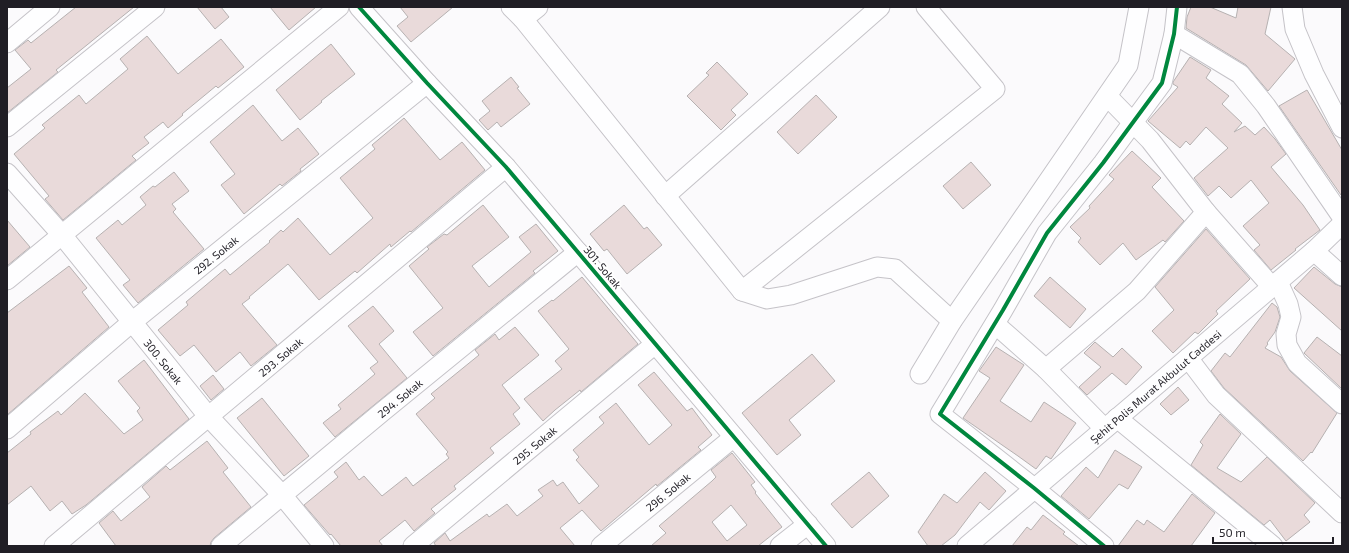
<svg xmlns="http://www.w3.org/2000/svg" width="1349" height="553" font-family="'Exo 2',sans-serif">
<style>
.building{fill:#e9dada;stroke:#b6b1b1;fill-rule:evenodd}
.lines{fill:none;stroke-linecap:round;stroke-linejoin:round}
.minor-casing{stroke:#c5c3c8;stroke-width:21}
.minor{stroke:#fefeff;stroke-width:19}
.cycleway-casing{stroke:#fff;stroke-width:6}
.cycleway{stroke:#00873e;stroke-width:4}
.labels{text-anchor:middle;dominant-baseline:central;stroke-width:3.5;stroke-linejoin:round;paint-order:stroke}
.street-label{font-size:11px;fill:#201e25;stroke:#fff}
</style>
<rect width="100%" height="100%" fill="#fbfafc"/>
<!-- building -->
<path class="building" d="M76,7H134L56,70L58,72L7,113V88L31,69L15,50L28,40L31,43Z
M197,7H221L229,17L215,29Z
M270,7H316L289,30Z
M400,7H453L411,42L397,26L408,17Z
M1191,7H1210L1236,18L1238,7H1271L1265,34L1295,59L1268,91L1246,65L1186,28L1187,17Z
M147,36L178,74L221,39L244,67L218,88L216,86L182,114L183,115L168,128L163,122L144,137L149,143L132,156L136,160L63,220L45,199L49,196L14,154L45,128L42,125L79,95L86,104L128,69L120,59Z
M331,44L355,74L321,101L322,102L300,120L276,90Z
M1190,57L1211,70L1206,78L1229,96L1222,104L1242,123L1234,132L1245,126L1255,135L1264,127L1275,139L1286,154L1271,167L1303,205L1320,230L1295,249L1296,250L1271,270L1254,250L1260,245L1243,226L1269,203L1251,180L1231,198L1219,186L1208,196L1194,178L1228,148L1206,127L1190,145L1186,141L1180,148L1148,121L1178,87L1173,84V82Z
M717,62L748,94L731,110L736,115L721,130L687,96L709,75L706,73Z
M511,77L519,87L517,88L530,104L501,127L497,122L488,130L479,120L490,111L482,101Z
M1307,90L1342,150V195H1341L1279,106Z
M816,95L837,117L798,154L777,132Z
M253,105L282,141L298,128L319,154L300,169L301,171L282,186L280,184L244,214L221,185L235,174L210,142Z
M404,118L440,160L462,142L485,170L411,232L410,231L391,247L390,244L357,273L355,271L319,300L288,264L249,297L250,298L242,304L277,345L251,366L240,352L216,372L194,345L180,356L158,330L188,305L186,302L225,269L230,275L270,242L269,241L281,230L283,232L298,218L330,255L373,218L340,178L375,149L372,145Z
M1132,151L1161,178L1152,187L1184,221L1165,242L1163,240L1136,260L1123,243L1100,265L1078,242L1081,238L1070,227L1090,208L1089,206L1114,179L1109,175Z
M971,162L991,185L963,209L943,186Z
M174,172L189,191L172,204L176,209L173,212L204,249L138,303L123,285L130,280L96,238L118,220L122,225L146,205L140,197L153,186L155,187Z
M483,205L509,237L472,266L489,287L531,252L519,237L536,224L558,251L533,271L535,273L433,356L413,332L443,308L409,266L429,249L427,247L444,234L447,235Z
M624,205L644,229L647,227L662,245L627,274L607,249L604,251L590,234Z
M7,220L30,247L7,266Z
M1206,229L1250,279L1216,311L1218,314L1198,334L1195,332L1173,353L1152,331L1174,310L1155,287Z
M69,266L87,288L82,292L109,327L7,415V313Z
M1314,267L1335,284L1342,287V331L1294,288Z
M582,277L638,344L581,392L580,390L555,410L543,421L524,399L562,369L555,361L569,349L538,311L552,300L553,301Z
M1050,277L1086,309L1070,328L1034,296Z
M1272,303L1277,307L1280,317L1275,332L1267,343L1268,344L1265,348L1281,357L1290,371L1337,413L1312,453L1311,452L1303,461L1224,388L1211,371L1225,353L1230,357Z
M373,306L394,331L379,344L407,378L335,437L323,423L341,409L338,405L375,374L370,368L378,362L348,326Z
M515,327L539,355L502,385L520,408L513,414L520,424L490,448L494,453L454,486L456,489L431,509L435,513L414,531L405,520L379,541L383,546H341L331,534L330,535L304,505L338,477L334,472L346,462L359,480L364,476L382,496L406,477L413,486L449,458L446,454L448,452L416,414L435,398L431,394L479,355L475,350L495,334L499,340Z
M1317,337L1342,356V389L1304,353Z
M1095,342L1113,357L1122,348L1142,367L1126,385L1112,373L1087,395L1079,387L1101,367L1084,353Z
M996,347L1024,365L1000,401L1031,422L1044,402L1076,423L1051,459L1046,456L1036,469L1018,456L963,418L990,378L979,371Z
M812,354L835,381L789,420L801,435L777,455L742,413Z
M144,360L189,419L86,505L72,514L62,501L50,511L31,486L7,505V453L31,434L30,432L58,411L61,415L85,393L124,434L143,420L137,411L140,408L118,381Z
M654,372L687,411L692,408L712,435L698,447L701,450L657,486L656,484L601,531L582,510L560,528L575,546H436L434,543L445,533L450,541L487,514L489,517L507,504L517,516L543,496L538,490L553,480L557,486L563,482L579,504L599,486L576,460L579,457L573,450L604,423L599,417L616,403L649,445L672,425L638,385Z
M213,375L224,389L211,400L200,386Z
M1178,387L1189,400L1171,415L1160,404Z
M262,398L309,456L284,476L237,418Z
M1220,414L1241,434L1217,468L1241,482L1267,457L1315,503L1304,515L1310,522L1286,541L1270,520L1264,525L1191,465L1203,445L1200,442Z
M207,441L228,468L223,472L251,507L214,538L211,542L210,546H116L99,523L113,511L121,521L150,497L142,487L166,466L170,470Z
M1115,450L1142,467L1128,489L1119,484L1089,519L1061,496L1086,467L1098,478Z
M732,453L755,482L751,485L756,492L755,493L782,527L758,546H651L666,533L659,526L712,481L716,477L711,470ZM731,505L747,525L727,541L712,522Z
M869,472L889,496L852,528L831,504Z
M985,472L1006,491L989,510L980,502L955,535L941,546H928L918,532L944,494L957,503Z
M1192,494L1215,513L1191,546H1118L1137,520L1144,525L1147,520L1164,532Z
M1043,515L1065,532L1063,534L1079,546H1012L1027,527L1031,530Z"/>
<g class="lines">
<!-- minor casing -->
<g class="minor-casing">
<g id="minor">
<path d="M359,7L427,83L506,167L826,546"/>
<path d="M511,7L523,19L742,291L767,299L791,295L877,267L895,269L952,321"/>
<path d="M1292,7L1295,29L1314,74L1342,128"/>
<path d="M523,19L538,7"/>
<path d="M1174,34L1240,74L1266,106L1342,217"/>
<path d="M7,43L50,7"/>
<path d="M1107,96L1150,140L1206,212L1272,287"/>
<path d="M7,127L155,7"/>
<path id="s1" d="M7,173L62,235L208,416L282,495L324,546"/>
<path d="M665,196L880,7"/>
<path d="M1314,251L1342,276"/>
<path d="M7,280L339,7"/>
<path d="M1278,282L1288,304L1291,317L1286,334L1287,345L1297,363L1342,404"/>
<path d="M742,291L995,89L926,7"/>
<path d="M995,324L1046,369L1137,291L1206,212"/>
<path d="M1188,358L1216,395L1342,513"/>
<path d="M1046,369L1104,428"/>
<path d="M920,374L952,321L1128,65L1139,7"/>
<path d="M1117,418L1273,546"/>
<path id="s2" d="M7,429L132,322L427,83"/>
<path id="s3" d="M54,546L506,167"/>
<path id="s4" d="M221,546L382,412L578,252"/>
<path id="s5" d="M413,546L655,344"/>
<path id="s6" d="M601,546L734,437"/>
<path d="M780,546L808,524"/>
<path id="s7" d="M967,546L1314,251L1342,224"/>
<path d="M1104,546L1034,488L940,414L1003,310L1047,233L1103,163L1162,83L1174,34L1177,7"/>
</g>
</g>
<!-- minor -->
<use href="#minor" class="minor"/>
<!-- cycleway casing -->
<g class="cycleway-casing">
<path id="cycleway" d="M359,7L427,83L506,167L826,546
M1104,546L1034,488L940,414L1003,310L1047,233L1103,163L1162,83L1174,34L1177,7"/>
</g>
<!-- cycleway -->
<use href="#cycleway" class="cycleway"/>
</g>
<g class="labels">
<!-- street labels -->
<g class="street-label">
<text stroke="none"><textPath href="#s2" startOffset="272">292. Sokak</textPath></text>
<text transform="translate(603 267) rotate(50)">301. Sokak</text>
<text stroke="none"><textPath href="#s3" startOffset="295">293. Sokak</textPath></text>
<text stroke="none"><textPath href="#s1" startOffset="245">300. Sokak</textPath></text>
<text stroke="none"><textPath href="#s7" startOffset="247">Şehit Polis Murat Akbulut Caddesi</textPath></text>
<text stroke="none"><textPath href="#s4" startOffset="232">294. Sokak</textPath></text>
<text stroke="none"><textPath href="#s5" startOffset="158">295. Sokak</textPath></text>
<text stroke="none"><textPath href="#s6" startOffset="86">296. Sokak</textPath></text>
</g>
</g>
<!-- border -->
<rect width="1349" height="553" fill="none" stroke="#201e25" stroke-width="16"/>
<!-- scale -->
<path d="M1213 537v6h120v-6" fill="none" stroke="#201e25" stroke-width="2"/>
<text x="1219" y="537" font-size="12" fill="#201e25" stroke="#ffffff" stroke-width="3" paint-order="stroke">50 m</text>
</svg>
